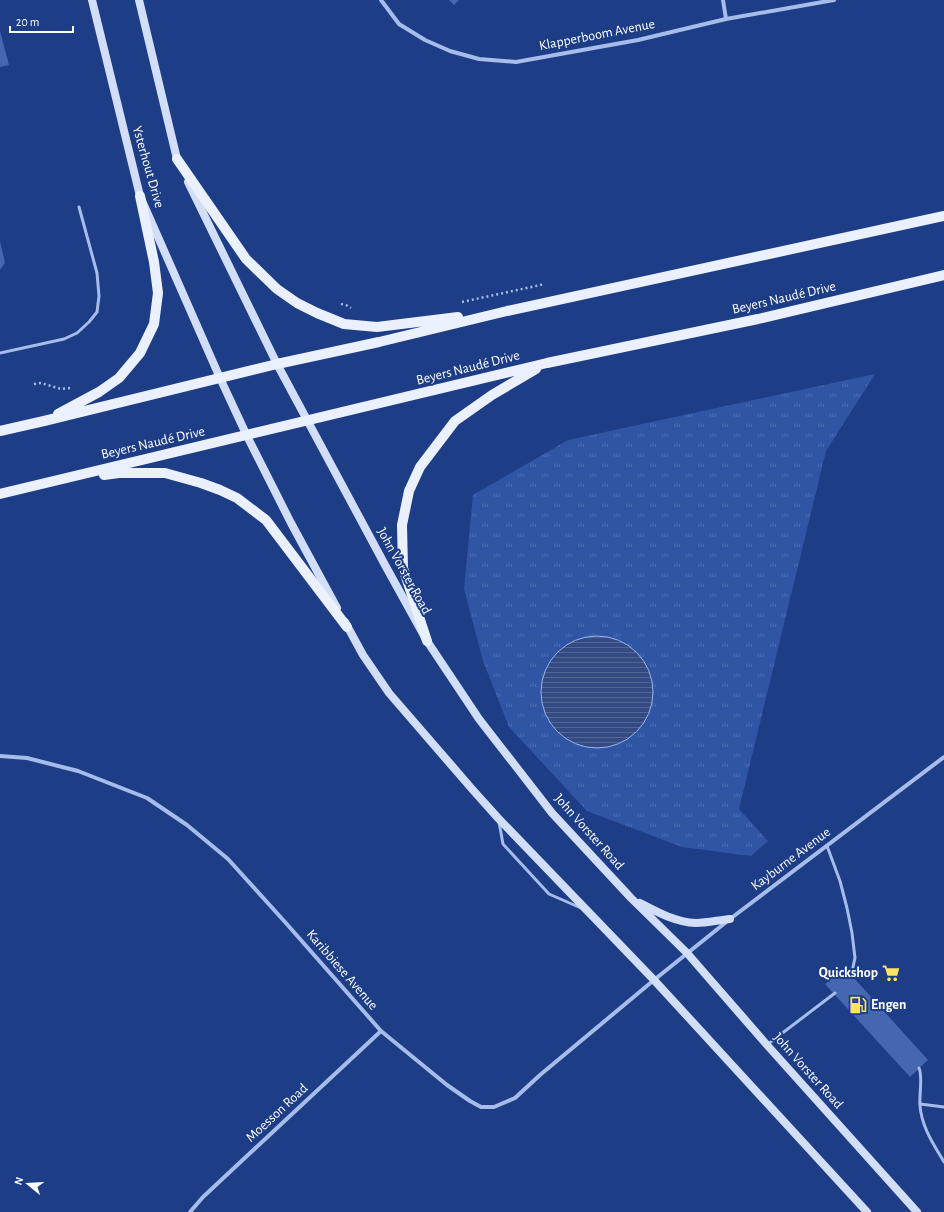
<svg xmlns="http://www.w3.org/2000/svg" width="944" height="1212" font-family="'Alegreya Sans',sans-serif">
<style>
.grass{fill:url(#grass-tufts)}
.water{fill:url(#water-rules);stroke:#99b5ed}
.building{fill:#4567b0}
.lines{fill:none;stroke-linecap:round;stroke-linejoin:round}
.path{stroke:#a6bceb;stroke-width:2.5;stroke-dasharray:2 3;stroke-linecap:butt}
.service{stroke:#a6bceb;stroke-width:3}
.minor{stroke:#a6bceb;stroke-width:4}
.secondary{stroke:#d2ddf8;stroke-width:8}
.primary{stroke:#ebf0fe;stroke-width:10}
.labels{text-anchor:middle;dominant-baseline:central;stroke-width:4;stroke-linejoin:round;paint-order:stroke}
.street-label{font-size:14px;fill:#fff;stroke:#1d3d87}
.poi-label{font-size:14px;font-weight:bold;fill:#fff;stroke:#1d3d87;text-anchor:end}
</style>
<defs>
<pattern id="grass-tufts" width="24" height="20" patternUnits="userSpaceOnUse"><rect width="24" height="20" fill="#3055a5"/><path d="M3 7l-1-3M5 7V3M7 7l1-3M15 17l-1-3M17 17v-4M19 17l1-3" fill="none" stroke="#4f6eb2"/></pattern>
<pattern id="water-rules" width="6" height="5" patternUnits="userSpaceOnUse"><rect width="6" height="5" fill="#334b82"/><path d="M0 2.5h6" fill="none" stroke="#526695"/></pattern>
</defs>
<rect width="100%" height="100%" fill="#1d3d87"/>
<!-- grass -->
<path class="grass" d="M875,374L826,451L739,809L768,841L751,856L682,847L587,811L509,727L483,661L464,589L473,495L568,440Z"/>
<!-- water -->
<path class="water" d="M541 692a56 56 0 1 1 112 0a56 56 0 1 1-112 0Z"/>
<!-- building -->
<path class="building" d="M449,0H459L454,5Z
M0,31L9,65L0,67Z
M0,241L5,263L0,270Z
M844,967L928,1060L910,1077L825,984Z"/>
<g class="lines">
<!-- path -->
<path class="path" d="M462,302L545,284
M341,304L346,305L351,308
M34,384L41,383L61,389L71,388"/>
<!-- service -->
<path class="service" d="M0,353L64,339L77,333L89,322L97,312L99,296L97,273L79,207
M499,822L503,844L549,894L581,908
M827,846L840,881L847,908L852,933L855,958L851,976
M768,1044L835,993
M919,1068C923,1077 919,1095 920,1105C921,1126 934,1145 944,1162
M920,1104L944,1107"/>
<!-- minor -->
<path class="minor" d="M381,0L399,24L425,40L450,51L479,59L516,62L638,40L726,19L834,0
M723,0L726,19
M0,756L27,758L78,771L147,798L187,825L228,859L285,922L381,1031L447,1085L470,1101L481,1107H494L515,1098L540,1075L654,980L730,919L944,757
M190,1212L203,1197L381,1031"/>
<!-- secondary -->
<path class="secondary" d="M92,0L140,196L220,378L247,436L291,523L337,608
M139,0L177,159L180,164
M188,182L277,364L385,565L427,641L479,719L552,813L631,898L687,953L767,1045L917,1212
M345,622L363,655L389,693L472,789L498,818L654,980L867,1212
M640,903C657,912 675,922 696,923C707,923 719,920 730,919"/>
<!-- primary -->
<path class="primary" d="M177,159L246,259L277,289L297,303L317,313L344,324L377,327L458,317
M58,414L99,392L119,378L140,353L154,324L158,293L154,262L140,196
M0,431L44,421L277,364L379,342L507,311L944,216
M104,475L119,473H165L201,483L220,490L237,498L266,520L347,627
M0,494L547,363L758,319L944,275
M427,641L403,568L402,525L409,491L420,467L455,421L492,395L536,369"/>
</g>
<!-- icons -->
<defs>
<g id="supermarket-bare" transform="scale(1.38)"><path d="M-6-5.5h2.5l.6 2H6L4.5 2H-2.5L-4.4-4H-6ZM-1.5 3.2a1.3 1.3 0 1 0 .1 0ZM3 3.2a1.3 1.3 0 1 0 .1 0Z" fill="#fbe364" stroke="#1d3d87" stroke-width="2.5" paint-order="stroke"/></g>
<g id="fuel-bare" transform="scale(1.38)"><path d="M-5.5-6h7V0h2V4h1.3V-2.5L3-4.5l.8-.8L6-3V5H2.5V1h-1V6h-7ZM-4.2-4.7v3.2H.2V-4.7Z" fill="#fbe364" stroke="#1d3d87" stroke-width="2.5" paint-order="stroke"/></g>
</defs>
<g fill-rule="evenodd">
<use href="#supermarket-bare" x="891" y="973"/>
<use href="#fuel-bare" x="858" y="1005"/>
</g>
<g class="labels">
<!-- street labels -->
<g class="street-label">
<text transform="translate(597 35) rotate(-11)">Klapperboom Avenue</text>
<text transform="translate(148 167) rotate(74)">Ysterhout Drive</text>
<text transform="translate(784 298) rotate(-13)">Beyers Naudé Drive</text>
<text transform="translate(468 368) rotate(-14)">Beyers Naudé Drive</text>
<text transform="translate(153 443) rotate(-13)">Beyers Naudé Drive</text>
<text transform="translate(404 571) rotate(61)">John Vorster Road</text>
<text transform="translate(589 832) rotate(48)">John Vorster Road</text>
<text transform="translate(791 859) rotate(-37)">Kayburne Avenue</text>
<text transform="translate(342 970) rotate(49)">Karibbiese Avenue</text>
<text transform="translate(808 1071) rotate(48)">John Vorster Road</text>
<text transform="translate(277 1113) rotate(-43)">Moesson Road</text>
</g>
<!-- poi labels -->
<g class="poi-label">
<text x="878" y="973">Quickshop</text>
<text x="871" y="1005" text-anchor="start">Engen</text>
</g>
</g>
<!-- north arrow -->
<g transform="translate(28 1184) rotate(288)" stroke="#1d3d87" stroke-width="3" paint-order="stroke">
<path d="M0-3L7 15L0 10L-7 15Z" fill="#ffffff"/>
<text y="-6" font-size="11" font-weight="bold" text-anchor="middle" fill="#ffffff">N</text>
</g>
<!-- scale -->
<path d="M10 26v6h63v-6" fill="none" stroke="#ffffff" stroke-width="2"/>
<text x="16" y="26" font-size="12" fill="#ffffff" stroke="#1d3d87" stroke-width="3" paint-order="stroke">20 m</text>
</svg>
